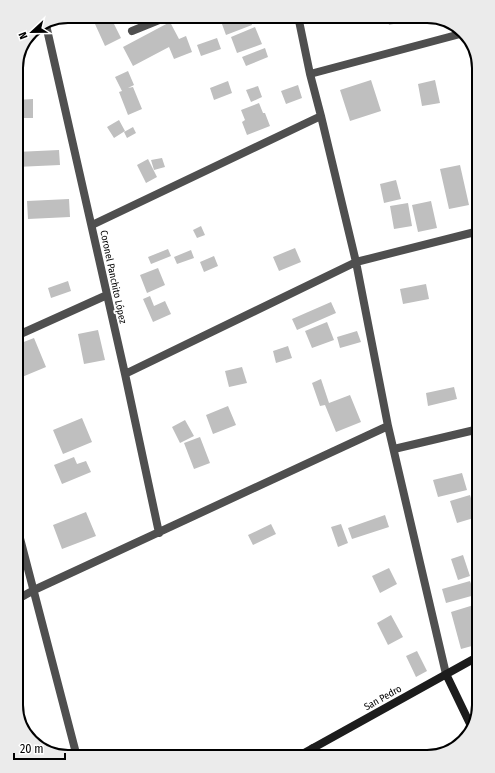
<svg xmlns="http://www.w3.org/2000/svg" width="495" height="773" font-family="'Fira Sans Condensed',sans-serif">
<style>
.building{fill:#bfbfbf}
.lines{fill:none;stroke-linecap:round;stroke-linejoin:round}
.street{stroke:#4f4f4f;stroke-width:8}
.secondary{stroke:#1c1c1c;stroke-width:8}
.labels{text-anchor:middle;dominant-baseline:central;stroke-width:3.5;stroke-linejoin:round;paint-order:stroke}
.street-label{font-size:10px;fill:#000;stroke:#fff}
.rim{fill:none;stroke:#000;stroke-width:2}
</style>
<rect width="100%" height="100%" fill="#fff"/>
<!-- building -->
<path class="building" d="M85,16H101L89,23Z
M110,16L121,38L105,46L95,24Z
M219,16H249L252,25L226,35Z
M387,16H415L416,19L389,25Z
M170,22L179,39L186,36L192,52L174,59L169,47L133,66L123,47Z
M255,27L262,44L237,53L231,37Z
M217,38L221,49L201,56L197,45Z
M265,48L268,57L246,66L242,57Z
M474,57H476L479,68V87H478Z
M128,71L134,85L128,88L133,87L142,109L128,115L119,92L122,91L115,77Z
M371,80L381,111L350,121L340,90Z
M435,80L440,103L422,106L418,84Z
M228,81L232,93L214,100L210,88Z
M298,85L302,98L286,104L281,91Z
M258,86L262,97L251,102L246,90Z
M33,99V118H17L16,100Z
M259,103L263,113H265L270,126L247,135L242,122L245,120L241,110Z
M119,120L125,131L114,138L107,127Z
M133,127L136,133L127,138L124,132Z
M59,150L60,165L16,167V152Z
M162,158L165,167L154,170L151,160Z
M148,159L157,177L146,183L137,165Z
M460,165L469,205L449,209L440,169Z
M396,180L401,199L384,203L380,184Z
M69,199L70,217L28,219L27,201Z
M431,201L437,228L418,232L412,205Z
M408,203L412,226L394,229L390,206Z
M201,226L205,235L197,238L193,230Z
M295,248L301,262L279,271L273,257Z
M168,249L171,256L151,264L148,257Z
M191,250L194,258L177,264L174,257Z
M214,256L218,266L204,272L200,262Z
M158,268L165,285L147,293L140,275Z
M68,281L71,291L51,298L48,288Z
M426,284L429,299L403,304L400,289Z
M16,288H23L24,302H16Z
M150,296L154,306L165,301L171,314L153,322L143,299Z
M331,302L336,313L297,330L292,319Z
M327,322L334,340L312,348L305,331Z
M98,330L105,360L84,364L78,334Z
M357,331L361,342L340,348L337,337Z
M34,338L46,367L22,377L16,363V345Z
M288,346L292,358L276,363L273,351Z
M242,367L247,383L229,387L225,371Z
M321,379L329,403L350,395L361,422L336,432L325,405L320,406L312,383Z
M454,387L457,399L428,406L426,393Z
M228,406L236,425L213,434L206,415Z
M82,418L92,442L63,454L53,430Z
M185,420L194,436L180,443L172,427Z
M200,437L210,463L194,469L184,443Z
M74,457L77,464L86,461L91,472L62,484L54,465Z
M462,473L467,490L438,497L433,480Z
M470,495L477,517L457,523L450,501Z
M86,512L96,536L62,549L53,525Z
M385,515L389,527L352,539L348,528Z
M271,524L276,534L253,545L248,535Z
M341,524L348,543L338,547L331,527Z
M463,555L470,576L458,580L451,559Z
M389,568L397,584L380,593L372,576Z
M470,581L475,595L446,603L442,589Z
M477,604L479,612V644L461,649L451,612Z
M391,615L403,637L388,645L377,623Z
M417,651L427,671L416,677L406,656Z"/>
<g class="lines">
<!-- street -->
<path class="street" d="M298,16L310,74L321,116L356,262L388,426L446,674
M46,25L125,374L159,533
M132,31L169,16
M310,74L464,33
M92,225L321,116
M16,336L107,295
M125,374L356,262L479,231
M394,449L479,429
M16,523L77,757
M16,600L34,590L388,426
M313,748L317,757"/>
<!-- secondary -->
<path class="secondary" d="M446,674L472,728
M297,757L479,656"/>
</g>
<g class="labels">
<!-- street labels -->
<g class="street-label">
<text transform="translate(113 277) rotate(78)">Coronel Panchito López</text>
<text transform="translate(383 698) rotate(-29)">San Pedro</text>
</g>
</g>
<!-- crop -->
<path d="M0 0H495V773H0ZM68 23H427A45 45 0 0 1 472 68V705A45 45 0 0 1 427 750H68A45 45 0 0 1 23 705V68A45 45 0 0 1 68 23Z" fill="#ebebeb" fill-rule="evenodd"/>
<path class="rim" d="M68 23H427A45 45 0 0 1 472 68V705A45 45 0 0 1 427 750H68A45 45 0 0 1 23 705V68A45 45 0 0 1 68 23Z"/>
<!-- north arrow -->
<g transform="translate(32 32) rotate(248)" stroke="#ffffff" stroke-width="3" paint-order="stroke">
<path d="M0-3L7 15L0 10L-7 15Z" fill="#000000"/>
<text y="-6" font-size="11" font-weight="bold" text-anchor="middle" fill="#000000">N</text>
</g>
<!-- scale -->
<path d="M14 753v6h51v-6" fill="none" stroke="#000000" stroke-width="2"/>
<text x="20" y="753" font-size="12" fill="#000000" stroke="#ffffff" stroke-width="3" paint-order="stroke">20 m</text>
</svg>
